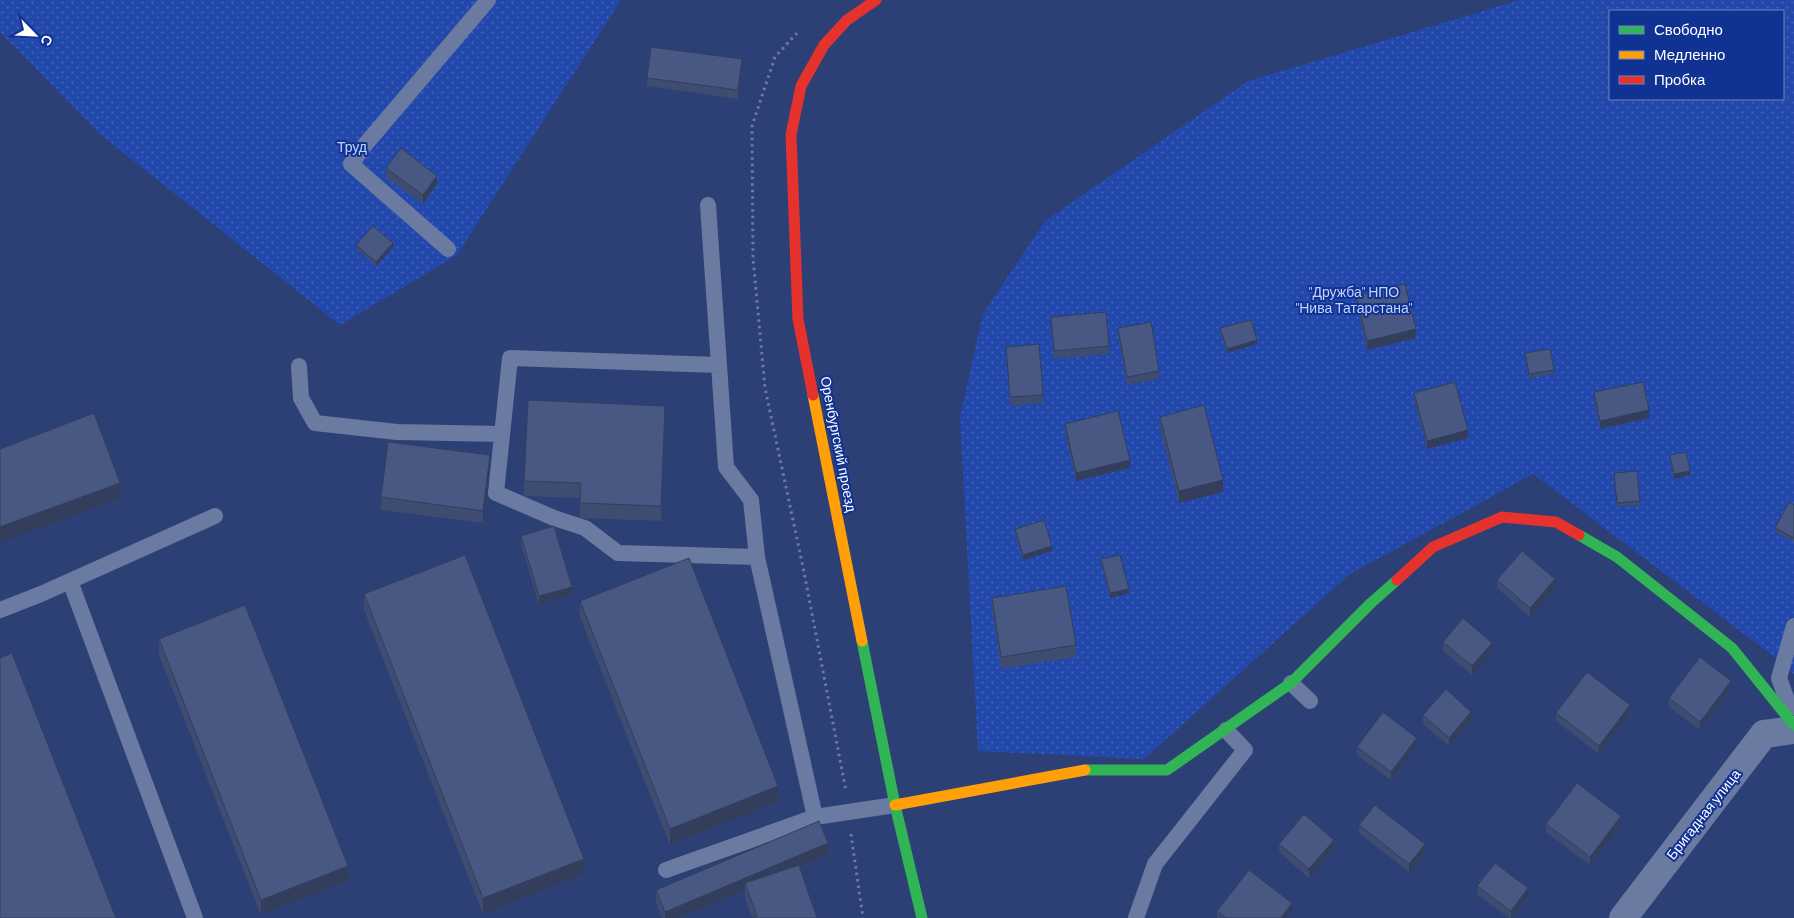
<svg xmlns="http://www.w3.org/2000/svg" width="1794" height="918" font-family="Barlow,sans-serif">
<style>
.park{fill:url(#park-dots);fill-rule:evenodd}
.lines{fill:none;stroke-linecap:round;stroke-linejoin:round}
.path{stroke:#6a7aa0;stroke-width:3;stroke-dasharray:2.5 4;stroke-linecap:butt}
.lane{stroke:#6a7aa0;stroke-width:16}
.street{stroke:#6a7aa0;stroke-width:28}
.fast{stroke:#30b455;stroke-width:11}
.slow{stroke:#ff9f0a;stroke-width:11}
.jam{stroke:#e5322d;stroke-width:11}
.wall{fill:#3e4c71}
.shaded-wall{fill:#323e5c}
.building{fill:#485883;stroke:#323e5c}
.labels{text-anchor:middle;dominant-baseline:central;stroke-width:4;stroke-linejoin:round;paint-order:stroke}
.park-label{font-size:14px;fill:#c3d3fe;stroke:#0f3293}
.street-label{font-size:14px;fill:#fff;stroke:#0f3293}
</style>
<defs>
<pattern id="park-dots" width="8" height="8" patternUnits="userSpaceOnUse" patternTransform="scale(1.25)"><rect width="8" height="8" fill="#2248ab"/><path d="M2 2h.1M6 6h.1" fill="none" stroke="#4363b8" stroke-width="1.8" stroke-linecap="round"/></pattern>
</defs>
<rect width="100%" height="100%" fill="#2d4075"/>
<!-- park -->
<path class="park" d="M0,0H621L457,255L340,325L101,135L0,32Z
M1520,0H1794V675L1788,667L1533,474L1350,574L1144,759L978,751L960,417L983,314L1045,221L1248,81ZM1610,11H1783V99H1610Z"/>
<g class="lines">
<!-- path -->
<path class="path" d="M797,33L775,57L752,126L753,258L765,388L804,572L846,791
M851,834L863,918"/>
<!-- lane -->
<path class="lane" d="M708,205L726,467L751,500L757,557
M448,249L351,164L364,146L488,0
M719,365L510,358L496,493L554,518L585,528L618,553L757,557L815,817
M299,366L301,398L315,423L397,432L502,434
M70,581L195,918
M0,610L41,594L215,516
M1291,683L1310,701
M1790,708L1779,678L1794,626
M666,870L815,817L895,805
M1136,918L1155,864L1245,750L1226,730"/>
<!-- street -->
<path class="street" d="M1623,918L1764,734L1794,730"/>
<!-- fast -->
<path class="fast" d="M1579,535L1617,557L1732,648L1794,725
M862,641L895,805L922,918
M1085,770H1167L1291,683L1371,603L1397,580"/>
<!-- slow -->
<path class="slow" d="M813,395L862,641
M895,805L1085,770"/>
<!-- jam -->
<path class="jam" d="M813,395L798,319L791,135L801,86L824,45L847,20L876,0
M1397,580L1433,547L1502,517L1556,522L1579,535"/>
</g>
<!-- wall -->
<path class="wall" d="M742,68L738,99L647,86V78Z
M386,168L437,184L423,204L386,177Z
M356,245L393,247L376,266L356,249Z
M1356,296L1416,338L1367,350L1356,304Z
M1051,317L1109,346V354L1054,359L1051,326Z
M1118,328L1159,371V379L1127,385L1118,336Z
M1220,328L1257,344L1227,353L1220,333Z
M1006,347L1043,395V403L1010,406Z
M1525,353L1554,370V374L1529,378Z
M1594,392L1649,418L1600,429L1594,400Z
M1414,393L1468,438L1427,449L1414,401Z
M1160,417L1223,492L1179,503L1160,429Z
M665,421L661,521L580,518V498L524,496V481Z
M1065,424L1130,468L1076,481L1065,433Z
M1670,455L1690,475L1674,479L1670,460Z
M490,467L483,523L381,510V497Z
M1614,473L1640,501V505L1617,507Z
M1794,505V542L1775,532V528Z
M1015,529L1052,551L1023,560L1015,534Z
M521,536L572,595L539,605L521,544Z
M1101,559L1129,593L1110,598L1101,563Z
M1497,580L1555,588L1530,617L1497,588Z
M364,594L584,874L483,914L364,610Z
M992,598L1076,645V657L1001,669L992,610Z
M580,601L778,802L670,845L580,617Z
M159,639L348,881L261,915L159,655Z
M1443,642L1492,651L1472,675L1443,651Z
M1731,689L1700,730L1669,707V698Z
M1556,713L1630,714L1599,754L1556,721Z
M1423,715L1471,720L1449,746L1423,724Z
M1417,746L1391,780L1357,755V747Z
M1546,824L1621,825L1590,865L1546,832Z
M1359,825L1425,852L1409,872L1359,833Z
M1279,844L1334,848L1309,878L1279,852Z
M828,855L800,867L817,918H752L745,898V890L679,918H662L656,902V890Z
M1477,886L1528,897L1512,918H1509L1477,894Z
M1217,911L1292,912L1287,918H1217Z"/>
<!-- shaded-wall -->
<path class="shaded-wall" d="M742,59V68L738,99V90Z
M437,176V184L423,204V195Z
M393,243V247L376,266V262Z
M1416,329V338L1367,350V341Z
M1257,340V344L1227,353V349Z
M665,406V421L661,521V506Z
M1649,410V418L1600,429V421Z
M1468,430V438L1427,449V441Z
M490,455V467L483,523V511Z
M1130,460V468L1076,481V473Z
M1690,471V475L1674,479V474Z
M1223,480V492L1179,503V491Z
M120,483V498L0,543V527Z
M1052,546V551L1023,560V555Z
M1555,579V588L1530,617V608Z
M572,587V595L539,605V596Z
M1129,589V593L1110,598V593Z
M1492,643V651L1472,675V666Z
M1731,681V689L1700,730V722Z
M1630,705V714L1599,754V746Z
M1471,712V720L1449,746V738Z
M1417,738V746L1391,780V772Z
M778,786V802L670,845V829Z
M1621,816V825L1590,865V857Z
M1334,840V848L1309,878V869Z
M828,843V855L747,889L745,883V890L679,918H665V912Z
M1425,844V852L1409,872V864Z
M584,859V874L483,914V898Z
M348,866V881L261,915V900Z
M1528,888V897L1512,918H1511V911Z
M1292,903V912L1287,918H1281Z"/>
<!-- building -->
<path class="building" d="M651,47L742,59L738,90L647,78Z
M401,148L437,176L423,195L386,168Z
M373,226L393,243L376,262L356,245Z
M1405,284L1416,329L1367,341L1356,296Z
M1106,312L1109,346L1054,351L1051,317Z
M1251,320L1257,340L1227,349L1220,328Z
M1151,322L1159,371L1127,377L1118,328Z
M1039,344L1043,395L1010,397L1006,347Z
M1550,349L1554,370L1529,374L1525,353Z
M1455,382L1468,430L1427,441L1414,393Z
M1643,382L1649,410L1600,421L1594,392Z
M528,400L665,406L661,506L580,503L581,483L524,481Z
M1204,405L1223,480L1179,491L1160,417Z
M1118,411L1130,460L1076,473L1065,424Z
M94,413L120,483L0,527V449Z
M388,442L490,455L483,511L381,497Z
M1686,452L1690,471L1674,474L1670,455Z
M1637,471L1640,501L1617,503L1614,473Z
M1789,502L1794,505V538L1775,528Z
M1044,520L1052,546L1023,555L1015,529Z
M554,526L572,587L539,596L521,536Z
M1522,551L1555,579L1530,608L1497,580Z
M465,555L584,859L483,898L364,594Z
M1120,555L1129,589L1110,593L1101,559Z
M689,558L778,786L670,829L580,601Z
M1066,586L1076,645L1001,657L992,598Z
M245,605L348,866L261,900L159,639Z
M1463,618L1492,643L1472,666L1443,642Z
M12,653L116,918H0V658Z
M1700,657L1731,681L1700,722L1669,698Z
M1587,672L1630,705L1599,746L1556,713Z
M1446,689L1471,712L1449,738L1423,715Z
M1383,712L1417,738L1391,772L1357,747Z
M1577,783L1621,816L1590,857L1546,824Z
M1375,805L1425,844L1409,864L1359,825Z
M1304,814L1334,840L1309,869L1279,844Z
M819,821L828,843L665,912L656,890Z
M1495,863L1528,888L1511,911L1477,886Z
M799,865L817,918H751L757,916L745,883Z
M1249,870L1292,903L1281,918H1226L1217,911Z"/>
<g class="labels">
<!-- park labels -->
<g class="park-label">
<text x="352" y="146">Труд</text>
<text x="1354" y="291">"Дружба" НПО<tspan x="1354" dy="16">"Нива Татарстана"</tspan></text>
</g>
<!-- street labels -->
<g class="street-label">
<text transform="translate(839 444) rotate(79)">Оренбургский проезд</text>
<text transform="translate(1703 814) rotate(-52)">Бригадная улица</text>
</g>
</g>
<!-- legend -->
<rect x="1609" y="10" width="175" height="90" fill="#0f3293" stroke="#6f84be"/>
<rect x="1619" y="26" width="25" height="8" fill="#30b455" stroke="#6f84be"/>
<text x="1654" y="35" font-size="15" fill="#ffffff">Свободно</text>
<rect x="1619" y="51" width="25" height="8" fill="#ff9f0a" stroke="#6f84be"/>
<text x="1654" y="60" font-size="15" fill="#ffffff">Медленно</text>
<rect x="1619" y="76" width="25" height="8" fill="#e5322d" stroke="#6f84be"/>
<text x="1654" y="85" font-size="15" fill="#ffffff">Пробка</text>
<!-- north arrow -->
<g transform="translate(35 35) rotate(114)" stroke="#0f3293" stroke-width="4" paint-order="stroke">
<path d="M0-4L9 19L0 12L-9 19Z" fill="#ffffff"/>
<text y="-8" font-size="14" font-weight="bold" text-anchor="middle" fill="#ffffff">С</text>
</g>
</svg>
